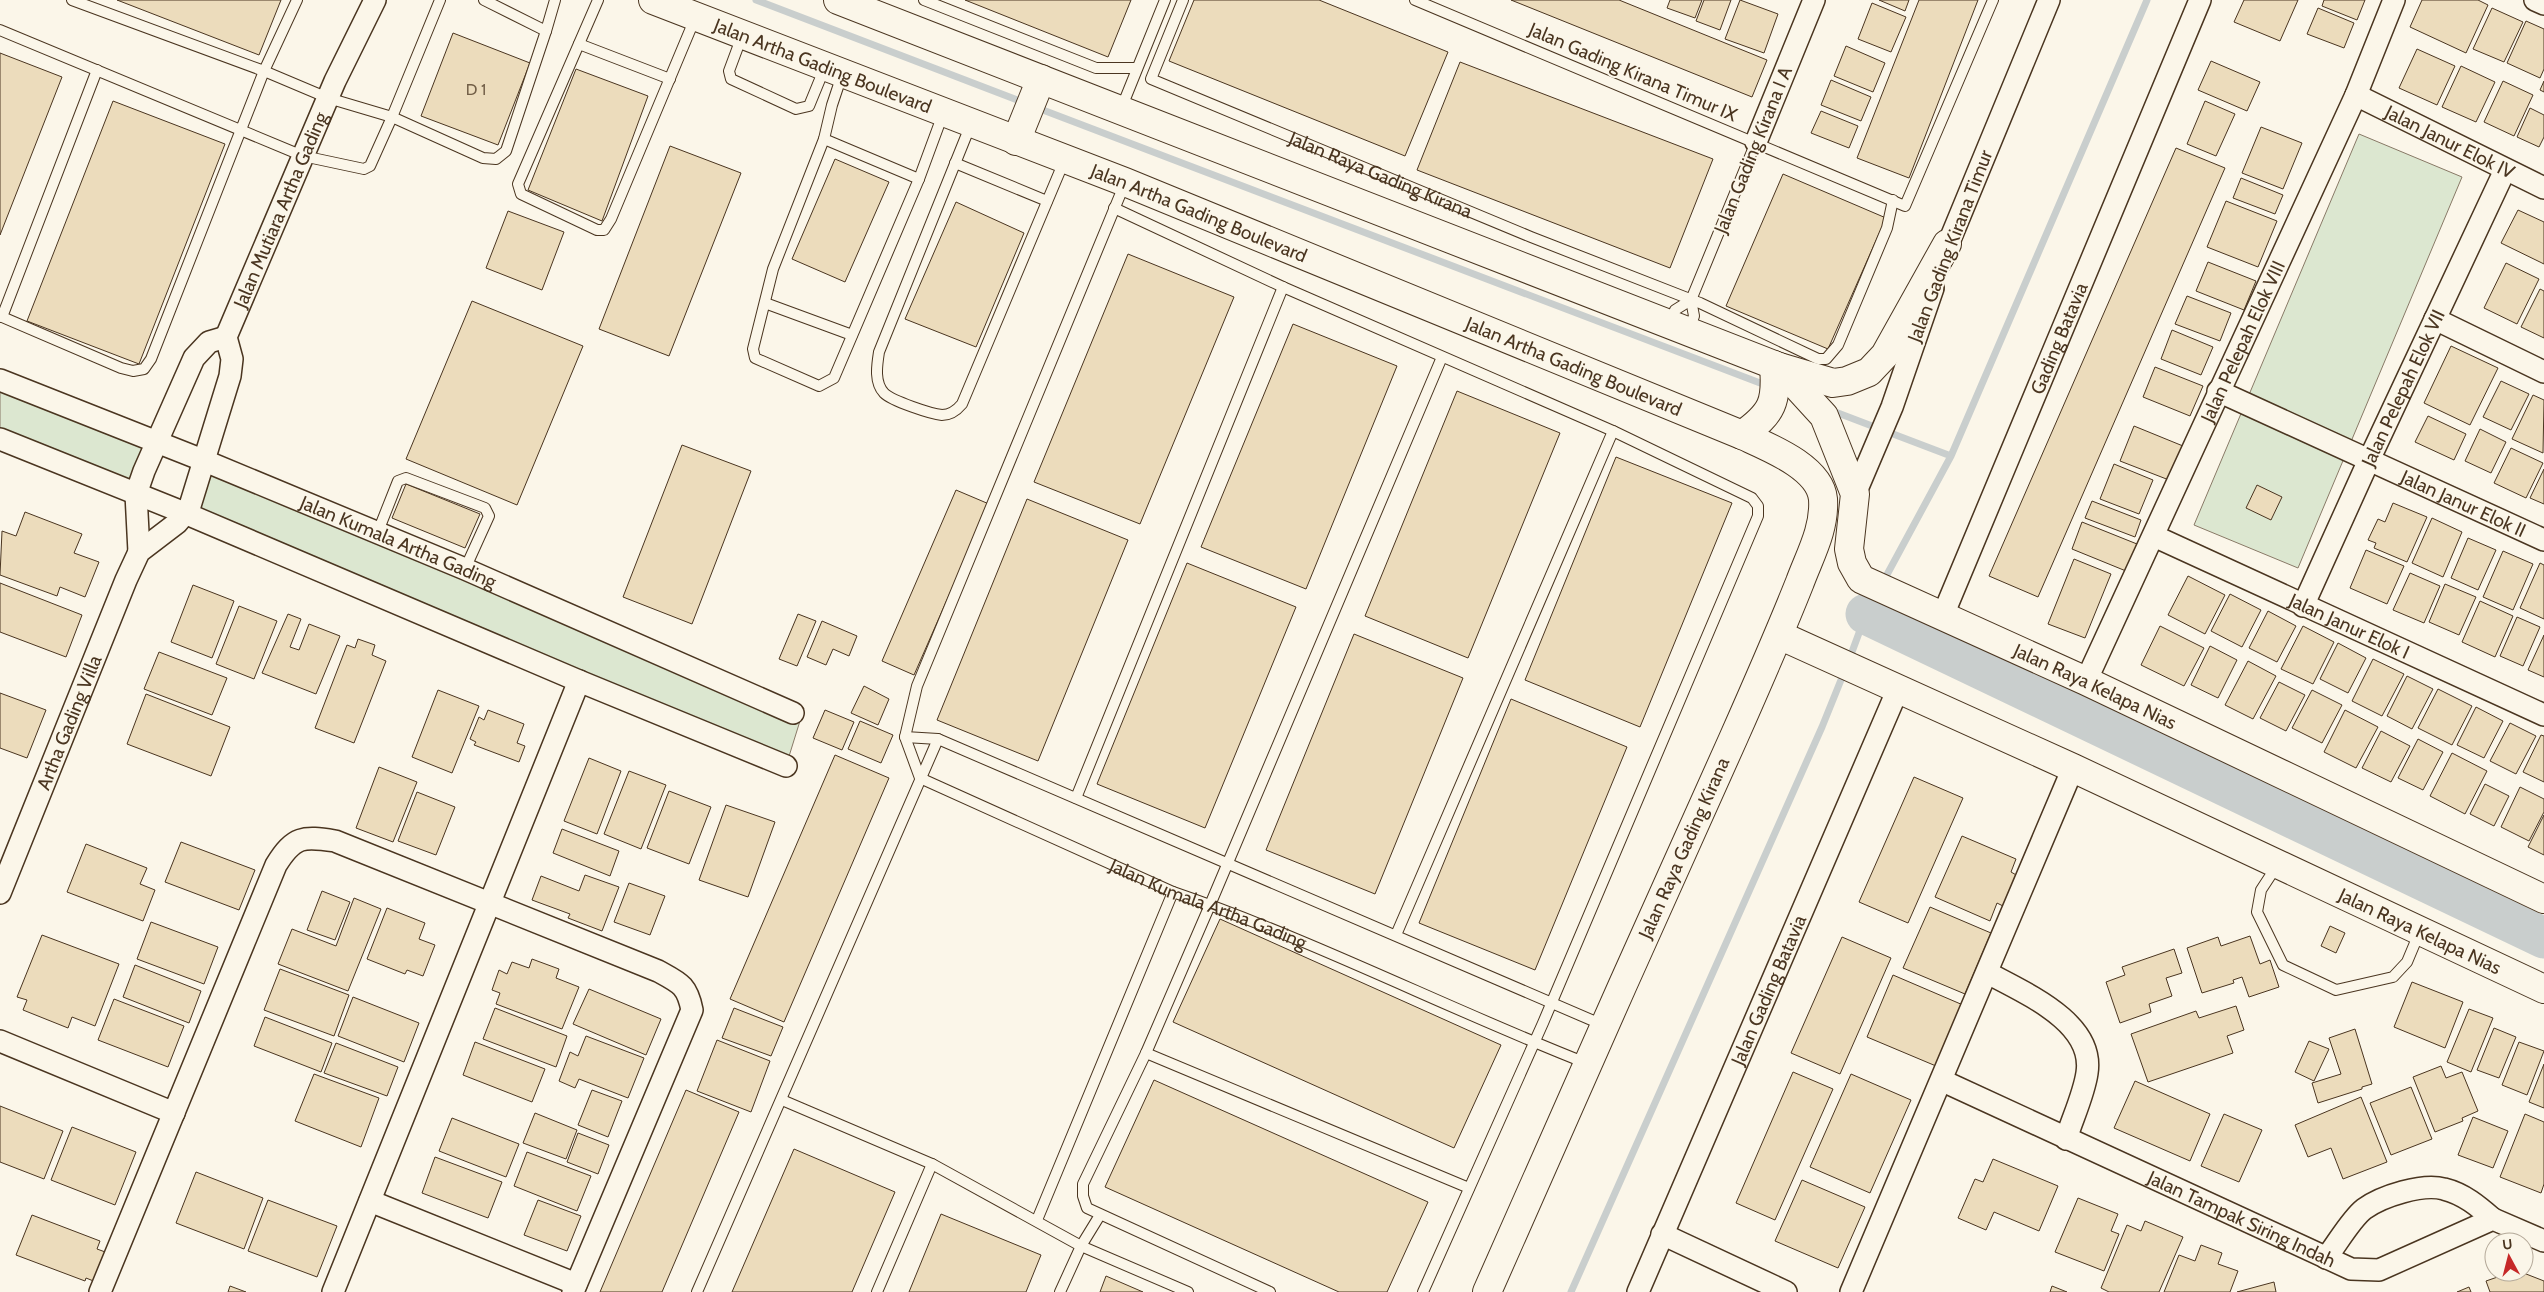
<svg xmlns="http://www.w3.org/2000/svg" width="2544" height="1292" font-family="Cabin,sans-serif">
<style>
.green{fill:#dce7d0;stroke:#887966}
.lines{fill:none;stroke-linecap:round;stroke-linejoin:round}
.stream{stroke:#c9cecd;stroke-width:7}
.river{stroke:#c9cecd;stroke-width:41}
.building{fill:#ecdcbc;stroke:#4a3520}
.lane-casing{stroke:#4a3520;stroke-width:12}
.street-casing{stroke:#4a3520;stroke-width:24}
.secondary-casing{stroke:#4a3520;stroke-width:30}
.lane{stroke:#fbf6e9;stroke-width:10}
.street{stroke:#fbf6e9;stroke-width:21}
.secondary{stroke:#fbf6e9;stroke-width:28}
.labels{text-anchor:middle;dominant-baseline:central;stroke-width:4;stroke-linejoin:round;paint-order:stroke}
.number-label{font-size:16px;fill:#725f47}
.street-label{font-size:19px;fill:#4a3520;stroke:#fbf6e9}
</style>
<rect width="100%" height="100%" fill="#fbf6e9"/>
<!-- green -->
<path class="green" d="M2359,134L2462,177L2298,568L2194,525Z
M0,379L157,443L136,499L0,444Z
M205,461L804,708L786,766L187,514Z"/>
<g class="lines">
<!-- stream -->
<path class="stream" d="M756,0L1025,103
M1035,107L1768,386
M1830,410L1951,456
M1883,582L1951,456L2147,0
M1849,660L1866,614L1878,592
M1571,1292L1822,727L1845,670"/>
<!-- river -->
<path class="river" d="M1866,614L2544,938"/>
</g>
<!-- building -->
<path class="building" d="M117,0H281L259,55Z
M965,0H1131L1108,57Z
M1194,0H1319L1448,52L1405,156L1169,61Z
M1511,0H1619L1767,60L1752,97Z
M1670,0H1702L1695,18L1667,8Z
M1704,0H1731L1720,30L1696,21Z
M1740,0L1778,14L1764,53L1725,39Z
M1879,0H1909L1905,11Z
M1919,0H1978L1909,178L1857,158Z
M2244,0H2298L2280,41L2234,22Z
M2324,0H2365L2357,20L2322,6Z
M2422,0H2478L2488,5L2466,53L2410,27Z
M1872,3L1906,17L1891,52L1858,39Z
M2318,8L2354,23L2344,48L2307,34Z
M2492,8L2523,22L2504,62L2473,49Z
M2526,21L2544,29V69L2540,78L2507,63Z
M453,33L530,63L498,145L421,116Z
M1846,46L1885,63L1873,92L1834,76Z
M2417,49L2455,66L2437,105L2399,88Z
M0,53L62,77L0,235Z
M2211,61L2260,82L2247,111L2198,90Z
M1460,62L1713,159L1670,268L1417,170Z
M2461,66L2495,82L2476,122L2442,107Z
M576,69L648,96L602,221L528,190Z
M1831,80L1871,97L1861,121L1821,105Z
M2503,81L2533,95L2514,136L2484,122Z
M2544,81V92L2540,90Z
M113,101L225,144L139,364L27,321Z
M2205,101L2235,114L2216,156L2187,144Z
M2530,108L2544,115V137L2539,147L2517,137Z
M1821,111L1858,126L1849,148L1811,133Z
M2261,127L2302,143L2283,189L2242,173Z
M670,146L741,173L669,356L599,329Z
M2176,148L2225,168L2038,597L1989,576Z
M835,159L889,182L845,282L792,259Z
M1783,174L1886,218L1828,349L1726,306Z
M2241,178L2283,195L2275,214L2233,198Z
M2226,201L2277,221L2258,267L2207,247Z
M956,202L1024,233L976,347L905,319Z
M2518,210L2544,222V264L2501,243Z
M508,211L564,232L542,290L486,268Z
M1128,254L1234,297L1140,524L1034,482Z
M2208,262L2256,281L2244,310L2196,291Z
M2506,263L2539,279L2517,324L2484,308Z
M2540,289L2544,291V338L2521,327Z
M2187,296L2231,313L2220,341L2175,324Z
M472,301L583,346L517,505L406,459Z
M1293,324L1397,366L1306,589L1201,547Z
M2172,330L2213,347L2201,375L2161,359Z
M2451,346L2498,368L2470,425L2424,403Z
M2155,367L2203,386L2190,416L2143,397Z
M2501,381L2529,394L2511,430L2483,417Z
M1457,391L1560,433L1468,658L1365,616Z
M2533,395L2544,400L2543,453L2512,439Z
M2428,416L2466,434L2454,460L2415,442Z
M2134,426L2183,446L2169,480L2120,461Z
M2480,429L2506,442L2491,473L2465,461Z
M682,445L751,471L692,624L623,597Z
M2511,448L2543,463L2526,498L2494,483Z
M1616,457L1732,503L1640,727L1525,680Z
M2114,464L2153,480L2139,514L2100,499Z
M2544,469V504L2530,498Z
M406,484L480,514L465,548L392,518Z
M2257,485L2282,497L2271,520L2246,508Z
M956,490L989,504L914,675L882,661Z
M1027,499L1128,540L1038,761L937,720Z
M2092,501L2141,520L2135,537L2085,518Z
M2393,503L2427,517L2407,562L2374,548L2376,543L2368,540L2378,519L2385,522Z
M25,512L82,534L74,553L99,562L85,597L60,587L57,596L0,575L2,531L16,536Z
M2432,518L2462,532L2443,577L2412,563Z
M2082,522L2137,544L2126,571L2072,549Z
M2468,538L2496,550L2478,590L2451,578Z
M2366,550L2404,566L2387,604L2350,588Z
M2503,551L2533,564L2513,610L2483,597Z
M2074,559L2111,574L2085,638L2048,624Z
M1187,563L1296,607L1205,828L1097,784Z
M2540,563L2544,565V619L2520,608Z
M2410,573L2440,586L2424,623L2393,610Z
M2188,576L2225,595L2205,634L2168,615Z
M0,583L82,615L66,657L0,632Z
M2445,584L2476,597L2459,635L2429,622Z
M193,585L234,601L212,658L171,642Z
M2230,594L2261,610L2242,647L2211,631Z
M2480,601L2513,616L2495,657L2462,642Z
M239,606L277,621L254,679L216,664Z
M2268,611L2296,626L2277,662L2249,648Z
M288,614L301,619L290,647L299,650L309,624L340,636L316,694L262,673Z
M798,614L816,621L797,666L779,659Z
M2517,617L2540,627L2523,666L2500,656Z
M822,621L857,636L849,656L833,649L826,665L807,657Z
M2160,626L2204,648L2184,686L2141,665Z
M2303,626L2334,642L2313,684L2281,669Z
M1354,634L1463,678L1375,894L1266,850Z
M2544,635V677L2528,670Z
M358,639L375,645L372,655L386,661L354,743L315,728L347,645L355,648Z
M2338,643L2366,658L2348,693L2320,679Z
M2210,646L2237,660L2218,698L2191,685Z
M159,652L227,678L212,715L144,689Z
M2373,659L2404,674L2382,716L2352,701Z
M2248,661L2276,676L2253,719L2225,705Z
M2407,676L2433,689L2412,729L2387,716Z
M2279,682L2305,695L2286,731L2260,718Z
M864,686L889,699L878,725L851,713Z
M2438,689L2472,706L2452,745L2418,728Z
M438,690L479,706L452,773L412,757Z
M2312,690L2342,705L2322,743L2292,728Z
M0,693L46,710L27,758L0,748Z
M146,694L230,727L211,776L127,744Z
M1511,699L1627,747L1535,970L1419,923Z
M2476,707L2503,721L2484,758L2457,745Z
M488,710L524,724L517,743L525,746L519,762L474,745L476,742L470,739L479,717L484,720Z
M825,710L854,722L842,750L813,738Z
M2345,710L2378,727L2356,768L2324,752Z
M860,721L893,735L881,763L848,749Z
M2510,723L2536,736L2516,774L2490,761Z
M2381,731L2410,746L2391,782L2362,768Z
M2541,735L2544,736V782L2523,772Z
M2418,739L2443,752L2423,790L2398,778Z
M2452,753L2487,771L2465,814L2430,796Z
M835,755L889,778L784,1022L730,999Z
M589,758L621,771L597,834L564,821Z
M379,767L417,782L393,842L356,828Z
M629,771L666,785L641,849L604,834Z
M1914,777L1963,798L1908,923L1859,902Z
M2485,784L2509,796L2494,826L2470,814Z
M2520,787L2544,799V812L2529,841L2501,827Z
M669,791L711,807L689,864L647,848Z
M417,792L455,807L436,855L398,841Z
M726,805L775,822L748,897L699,880Z
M2544,815V855L2528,847Z
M562,829L619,851L610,876L553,853Z
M1962,836L2016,859L2011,872L2018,876L2005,907L1997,903L1990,921L1935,897Z
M181,842L255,870L239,910L165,882Z
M86,844L147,868L140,884L155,890L143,921L67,892Z
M585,875L619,887L602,931L568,918L570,914L532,900L541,876L579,891Z
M629,883L665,896L650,935L614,922Z
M322,891L350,902L335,940L307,930Z
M354,898L381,909L348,991L278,964L292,929L336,946Z
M1930,907L1991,933L1965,994L1903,968Z
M387,908L425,923L419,939L435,945L423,976L407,970L405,974L367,959Z
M1220,919L1501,1045L1454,1148L1173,1022Z
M151,922L218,947L204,984L137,959Z
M2330,926L2345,933L2336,953L2321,946Z
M42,935L119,964L95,1026L72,1017L68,1028L23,1010L27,1000L17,997Z
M2250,936L2260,964L2270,960L2279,987L2249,997L2242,977L2233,980L2234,983L2202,993L2187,948L2218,937L2221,946Z
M1842,937L1891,958L1840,1074L1791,1053Z
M2174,949L2182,973L2166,978L2172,996L2149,1004L2151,1012L2120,1023L2106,982L2125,975L2122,967Z
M532,959L559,969L556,978L579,987L562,1029L496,1004L500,993L492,990L499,970L507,974L512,962L529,968Z
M135,965L201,991L189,1023L123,997Z
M280,969L349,995L334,1036L264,1010Z
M1893,975L1963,1005L1936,1066L1867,1037Z
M2412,982L2463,1002L2445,1048L2394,1027Z
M589,989L661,1019L646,1055L573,1024Z
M353,997L419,1023L404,1062L338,1036Z
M114,999L184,1026L168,1067L98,1040Z
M2236,1006L2244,1030L2227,1036L2233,1053L2148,1082L2131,1034L2196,1011L2199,1018Z
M495,1008L567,1036L556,1067L483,1039Z
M734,1008L783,1027L771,1056L722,1038Z
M2469,1009L2493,1018L2471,1072L2447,1062Z
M265,1017L332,1043L321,1072L254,1046Z
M2494,1028L2516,1037L2499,1078L2477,1070Z
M2355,1029L2372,1084L2362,1087V1089L2318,1103L2312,1083L2341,1074L2329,1038Z
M586,1036L644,1058L628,1098L579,1079L575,1088L559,1081L570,1052L578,1056Z
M717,1040L770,1061L751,1112L697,1091Z
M2309,1041L2329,1049L2314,1081L2295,1072Z
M475,1042L545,1069L532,1102L463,1075Z
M2519,1042L2544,1051L2527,1095L2502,1085Z
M336,1043L398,1067L387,1096L324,1073Z
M2544,1064V1108L2529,1102Z
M2441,1066L2446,1078L2462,1072L2478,1111L2462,1118L2463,1121L2435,1132L2413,1077Z
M1793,1072L1833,1089L1775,1220L1736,1203Z
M314,1074L379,1098L361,1147L295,1121Z
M1851,1074L1911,1100L1870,1193L1810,1167Z
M1154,1080L1428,1202L1387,1292H1339L1105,1187Z
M2135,1081L2210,1114L2190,1161L2114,1128Z
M2411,1087L2432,1139L2391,1155L2370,1103Z
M592,1090L622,1101L608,1137L578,1125Z
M686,1090L739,1112L662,1292H600Z
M2361,1097L2387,1162L2343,1179L2331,1148L2308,1157L2295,1125Z
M0,1106L63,1131L44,1179L0,1162Z
M535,1113L577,1130L566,1159L523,1143Z
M2224,1114L2262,1130L2239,1182L2201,1166Z
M2525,1114L2544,1122V1184L2541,1193L2500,1177Z
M2473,1117L2508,1131L2493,1168L2458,1155Z
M452,1118L519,1144L506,1177L439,1151Z
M72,1127L136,1152L115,1205L51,1180Z
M578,1133L609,1145L598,1174L567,1162Z
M794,1149L895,1192L852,1292H732Z
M527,1152L591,1176L577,1211L514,1186Z
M435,1157L502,1182L488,1218L422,1193Z
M1993,1159L2058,1186L2039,1231L1994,1212L1986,1230L1958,1218L1975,1179L1983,1182Z
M196,1172L263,1198L244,1249L176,1223Z
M1802,1180L1865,1207L1838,1268L1775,1241Z
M2078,1198L2118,1214L2111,1231L2119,1234L2104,1271L2055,1252Z
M268,1200L337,1226L317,1277L248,1251Z
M538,1200L581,1216L567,1251L524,1235Z
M941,1214L1041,1255L1026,1292H909Z
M32,1215L100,1241L97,1249L108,1253L96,1282L86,1278L85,1281L16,1255Z
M2145,1221L2183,1237L2159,1292H2109L2101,1288L2127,1225L2141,1231Z
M2201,1245L2222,1253L2218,1264L2238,1271L2230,1292H2164L2179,1255L2195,1261Z
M2512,1272H2521L2544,1281V1292H2490L2486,1281Z
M1106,1276L1143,1292H1100Z
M2274,1282L2276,1292H2237Z
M230,1286L246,1292H228Z
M2052,1286L2067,1292H2050Z
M2469,1287L2471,1292H2457Z"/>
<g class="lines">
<!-- lane casing -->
<g class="lane-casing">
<g id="lane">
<path d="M72,0L264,71L328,98L392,117L440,0"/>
<path d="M484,0L546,31L555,0"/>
<path d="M598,0L518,184L521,194L597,230H604L611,219L696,16"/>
<path d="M924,0L1096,68H1137"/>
<path id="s1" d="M1183,0L1151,79L1531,237L1700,303L1818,359H1826L1838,345L1887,228L1893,200"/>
<path d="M1415,0L1905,206L1993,0"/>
<path d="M0,30L303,156L364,169L370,166L392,117L483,158L496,159L506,151L546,31"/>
<path d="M742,36L729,71L731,79L796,109L809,106L825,67"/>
<path d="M579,44L670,79"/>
<path d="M842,75L832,105L824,139L919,179L943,114"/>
<path d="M1121,109L1165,0"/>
<path d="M971,124L879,352C877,365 874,382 884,393C892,401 931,414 942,415C951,415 957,410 962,404L1065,159"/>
<path d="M824,139L773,269L753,349L755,358L819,386L834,378L919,179"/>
<path d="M955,163L1047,201"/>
<path id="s2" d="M1125,183L917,686L905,737L920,778L1173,892C1314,940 1448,1009 1586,1063"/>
<path d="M1114,208L1283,287L1613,431L1752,498L1758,506V516L1543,1023L1423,1292"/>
<path d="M1691,300L1756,142"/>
<path d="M765,303L852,335"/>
<path d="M0,316L121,368L133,371L144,369L151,359L264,71L297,0"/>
<path d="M2,317L97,70"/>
<path d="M1670,323L1675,310L1691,300"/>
<path d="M1689,330L1694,316L1691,300"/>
<path d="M377,534L398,481L406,478L485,508L489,516L465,569"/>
<path d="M905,737L938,739L1603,1025"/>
<path d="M1076,798L1283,287"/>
<path d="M2278,864L2261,890L2257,912L2283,965L2336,990L2393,977L2407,962L2420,931"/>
<path d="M1396,935L1613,431"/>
<path d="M1146,1053L1469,1188"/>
<path d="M782,1100L932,1164L1081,1246L1188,1292"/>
<path d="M1037,1220L1173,892"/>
<path d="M697,1292L938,739"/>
<path d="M877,1292L932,1164"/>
<path d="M1060,1292L1081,1246L1100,1215"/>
<path d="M1270,1292L1087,1208L1083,1196V1184L1146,1053L1210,905L1442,357"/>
</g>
</g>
<!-- street casing -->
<g class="street-casing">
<g id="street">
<path d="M2535,0L2544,4"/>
<path id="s3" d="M2356,95L2544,188"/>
<path d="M1756,142L1814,0"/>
<path d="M1942,259L2049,0"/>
<path d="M2435,319L2544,372"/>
<path id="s4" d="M0,380L205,461L465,569L793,713"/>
<path id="s5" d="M2218,391L2544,540"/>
<path d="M0,439L187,514L579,681L786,766"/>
<path d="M1855,494L1892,407L1933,288"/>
<path id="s6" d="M2154,536L2544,715"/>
<path d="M139,552L136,494L144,471L194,358L209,342L226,337"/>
<path id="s7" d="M2303,606L2369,460L2505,170"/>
<path id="s8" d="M1943,615L2200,0"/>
<path id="s9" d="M2086,681L2356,95L2394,0"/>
<path id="s10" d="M0,893L126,580L139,552L177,523L189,509L230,376L232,359L226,337L335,81L375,0"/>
<path d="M1988,973C2024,993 2095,1022 2087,1073C2084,1094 2073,1117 2066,1139"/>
<path d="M0,1041L174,1113"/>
<path id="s11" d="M1943,1081L2351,1269L2379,1270L2493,1219L2544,1241"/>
<path d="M370,1201L576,1284"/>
<path d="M1662,1234L1786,1292"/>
<path d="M2326,1258C2337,1244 2351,1219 2364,1209C2382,1196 2423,1183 2444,1189C2464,1194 2478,1206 2493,1219"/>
<path d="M100,1292L276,865C294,836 303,836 335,841L658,971C680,983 687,985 692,1010L573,1292"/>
<path d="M333,1292L579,681"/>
<path id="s12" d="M1638,1292L1898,689"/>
<path d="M1851,1292L2073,768"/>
</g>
</g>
<!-- secondary casing -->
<g class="secondary-casing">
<g id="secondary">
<path id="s13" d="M653,0L1125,182L1742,435C1768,447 1820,467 1823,499C1825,529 1810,555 1800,582C1779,635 1756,687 1733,739C1650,923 1568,1107 1487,1292"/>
<path d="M838,0L1779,367L1833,383L1847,381L1869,372L1885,355L1947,244"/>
<path d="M1016,141L1041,79"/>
<path id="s14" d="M1779,367L1824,416L1855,494L1849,549L1852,563L1861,579L2086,681L2544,899"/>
<path d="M1742,435C1773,413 1777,402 1774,365"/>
<path id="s15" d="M1779,635L2073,768L2544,989"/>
</g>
</g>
<!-- lane -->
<use href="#lane" class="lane"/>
<!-- street -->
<use href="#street" class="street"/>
<!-- secondary -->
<use href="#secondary" class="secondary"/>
</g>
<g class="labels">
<!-- number labels -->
<g class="number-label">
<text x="476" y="89">D 1</text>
</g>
<!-- street labels -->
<g class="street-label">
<text stroke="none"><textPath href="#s13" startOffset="182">Jalan Artha Gading Boulevard</textPath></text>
<text transform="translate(1633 72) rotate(23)">Jalan Gading Kirana Timur IX</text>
<text stroke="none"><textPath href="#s3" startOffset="105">Jalan Janur Elok IV</textPath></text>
<text transform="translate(1753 150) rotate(-68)">Jalan Gading Kirana I A</text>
<text stroke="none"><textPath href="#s1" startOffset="334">Jalan Raya Gading Kirana</textPath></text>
<text stroke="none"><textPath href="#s10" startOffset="752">Jalan Mutiara Artha Gading</textPath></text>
<text stroke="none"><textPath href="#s13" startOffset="586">Jalan Artha Gading Boulevard</textPath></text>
<text transform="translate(1950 246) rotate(-69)">Jalan Gading Kirana Timur</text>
<text stroke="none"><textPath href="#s8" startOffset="300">Gading Batavia</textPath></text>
<text stroke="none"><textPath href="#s9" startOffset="374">Jalan Pelepah Elok VIII</textPath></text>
<text stroke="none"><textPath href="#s13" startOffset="991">Jalan Artha Gading Boulevard</textPath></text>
<text stroke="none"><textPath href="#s7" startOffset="240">Jalan Pelepah Elok VII</textPath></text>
<text stroke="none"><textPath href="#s5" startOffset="270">Jalan Janur Elok II</textPath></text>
<text stroke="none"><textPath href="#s4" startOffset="430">Jalan Kumala Artha Gading</textPath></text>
<text stroke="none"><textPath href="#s6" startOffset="215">Jalan Janur Elok I</textPath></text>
<text stroke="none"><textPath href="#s14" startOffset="496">Jalan Raya Kelapa Nias</textPath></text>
<text stroke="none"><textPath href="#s10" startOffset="184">Artha Gading Villa</textPath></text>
<text transform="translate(1684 848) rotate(-66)">Jalan Raya Gading Kirana</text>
<text stroke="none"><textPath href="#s2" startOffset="955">Jalan Kumala Artha Gading</textPath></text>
<text stroke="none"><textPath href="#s15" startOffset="706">Jalan Raya Kelapa Nias</textPath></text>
<text stroke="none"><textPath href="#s12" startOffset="329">Jalan Gading Batavia</textPath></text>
<text stroke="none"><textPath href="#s11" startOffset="329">Jalan Tampak Siring Indah</textPath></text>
</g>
</g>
<!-- north arrow -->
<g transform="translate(2509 1257) rotate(353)"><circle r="24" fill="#fbf6e9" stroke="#b4a999"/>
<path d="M0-4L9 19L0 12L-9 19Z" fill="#c62828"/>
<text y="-8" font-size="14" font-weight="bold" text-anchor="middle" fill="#4a3520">U</text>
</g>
</svg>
